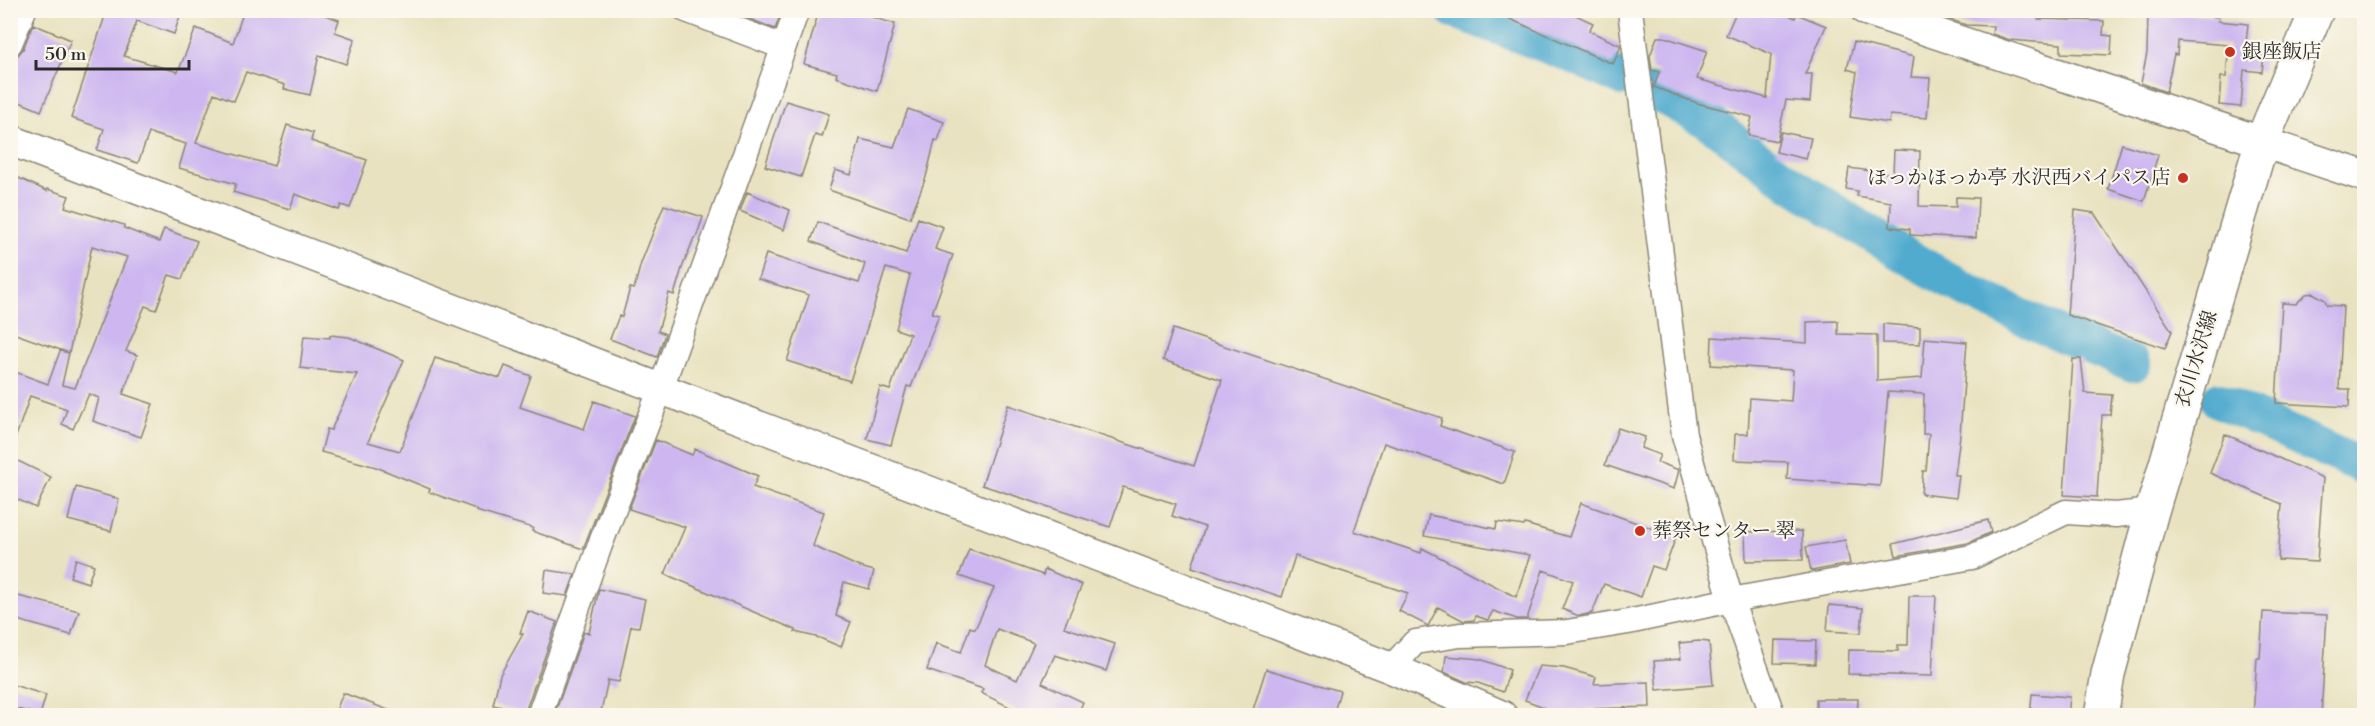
<svg xmlns="http://www.w3.org/2000/svg" width="2375" height="726" font-family="'Libre Bodoni','Noto Serif JP',serif">
<style>
.lines{fill:none;stroke-linecap:round;stroke-linejoin:round}
.river{stroke:#51abcf;stroke-width:36}
.building{fill:#ceb7f0;fill-rule:evenodd}
.minor-casing{stroke:#8a8676;stroke-width:27}
.tertiary-casing{stroke:#8a8676;stroke-width:33}
.secondary-casing{stroke:#8a8676;stroke-width:36}
.minor{stroke:#fff;stroke-width:24}
.tertiary{stroke:#fff;stroke-width:30}
.secondary{stroke:#fff;stroke-width:33}
.poi-dot{fill:#c8321e;stroke:#fbf7ec;stroke-width:2}
.labels{text-anchor:middle;dominant-baseline:central;stroke-width:4.5;stroke-linejoin:round;paint-order:stroke}
.poi-label{font-size:20px;fill:#2b2b2b;stroke:#fbf7ec;text-anchor:start}
.street-label{font-size:20px;fill:#2b2b2b;stroke:#fbf7ec}
</style>
<rect width="100%" height="100%" fill="#fbf7ec"/>
<filter id="ink" filterUnits="userSpaceOnUse"><feTurbulence type="fractalNoise" baseFrequency=".0167" numOctaves="2"/><feDisplacementMap in="SourceGraphic" scale="12" xChannelSelector="R" yChannelSelector="G"/><feConvolveMatrix kernelMatrix="1 2 1 2 8 2 1 2 1" color-interpolation-filters="sRGB"/></filter>
<filter id="wash" filterUnits="userSpaceOnUse"><feTurbulence type="fractalNoise" baseFrequency=".008" numOctaves="4" result="noise"/><feDisplacementMap in="SourceGraphic" scale="24" xChannelSelector="R" yChannelSelector="G"/><feGaussianBlur stdDeviation="1.35" result="paint"/><feColorMatrix in="noise" values="0 0 0 0 0 0 0 0 0 0 0 0 0 0 0 0 0 1.4 0 .05"/><feComposite in="paint" operator="in"/></filter>
<g filter="url(#wash)">
<rect width="100%" height="100%" fill="#e9e2c0"/>
<g class="lines">
<!-- river -->
<path class="river" d="M1453,10L1571,55L1622,78
M1654,92L1712,124L1793,185L1906,256L1972,293L2046,328L2133,364
M2218,400L2364,467"/>
</g>
<g id="blocks">
<!-- building -->
<path class="building" d="M107,10H182L174,34L137,21L124,56L178,72L196,28L233,43L244,10H311L339,20L335,32L355,39L346,64L319,55L310,95L284,89L285,85L246,72L234,101L214,93L196,143L274,166L287,125L313,133L311,141L367,160L350,208L341,205L339,210L295,194L290,209L233,192L236,184L179,168L186,144L149,133L138,163L97,150L104,129L71,118Z
M727,10H782L775,29Z
M819,10H848L895,24L877,91L836,77L837,73L804,64Z
M1489,10H1565L1593,23L1589,31L1620,45V48L1613,64Z
M1737,10H1779L1795,18L1797,14L1826,26L1805,74H1812L1810,102L1786,100L1777,141L1748,135L1752,117L1697,103L1654,87L1659,72L1652,70L1650,56L1657,37H1664L1707,51L1697,79L1767,98L1771,54L1726,35Z
M1945,10H2024L2038,12V19L2104,21L2103,35L2112,36L2111,55L2061,53V44L2010,40L1992,34L1993,26L1966,25L1945,18Z
M2148,10H2174V13L2219,17L2218,21L2248,24L2245,53L2264,55L2262,72L2244,70L2241,107L2219,105L2221,77H2226L2229,45L2178,41L2177,55L2174,54L2166,92L2141,83L2147,53Z
M33,24L71,40L41,111L10,98V57L18,55L23,49Z
M1854,42L1914,57L1911,77L1930,78L1927,118L1890,115L1889,123L1850,117L1857,72L1847,69Z
M786,101L829,114L822,137L815,135L801,177L765,166Z
M908,109L944,122L938,141L935,140L926,177L910,218L829,190L835,170L851,175L860,139L894,147Z
M1781,132L1811,138L1806,159L1776,152Z
M2122,144L2158,155L2144,201L2108,189Z
M1894,150L1920,151L1919,206L1956,207V197L1978,198L1976,238L1910,235V229L1890,227L1891,202L1857,196L1858,191L1846,189L1849,168L1893,174Z
M10,174L47,191V189L69,196L65,207L124,225V228L159,242L164,229L197,241L182,279L169,275L156,310L145,306L126,351L137,355L123,394L153,404L141,437L93,421L99,398L89,394L73,429L62,424L67,409L30,396L13,445L10,444V370L48,384L60,351L69,353L62,385L75,388L127,257L92,246L69,353L10,332Z
M747,192L790,210L784,230L740,211Z
M664,205L703,217L696,238H694L682,268L674,295L669,293L658,331L665,334L657,357L610,339L619,316L622,317L630,288L634,289L641,263Z
M2075,210L2094,213L2172,331L2165,348L2067,315Z
M918,218L943,227L935,249L953,255L932,313L939,315L911,387L907,386L891,445L867,439L880,387L890,390L910,334L896,329L910,275L886,268L850,381L787,361L809,295L758,279L766,254L859,283L865,264L811,241L818,222L906,253Z
M2313,293L2325,300L2327,305L2343,306L2339,389H2350L2349,407L2276,403L2282,303L2296,304L2306,294Z
M1838,321V334L1877,335V381L1922,378L1925,338L1967,342L1960,435L1955,475H1959L1956,498L1921,494L1923,471H1926L1929,434H1923L1924,394L1888,392L1880,486L1787,479L1788,462L1734,460L1735,434H1748L1750,398L1791,401L1793,370L1711,365L1712,337L1807,343V322Z
M1883,324L1920,327V344L1883,343Z
M1173,329L1442,418L1440,426L1515,452L1504,484L1384,443L1354,531L1421,553L1422,548L1516,597L1530,555L1424,536L1429,515L1496,529L1497,522L1524,526L1525,524L1569,537L1581,503L1676,537L1664,570L1652,566L1641,597L1604,584L1592,613L1579,616L1562,609L1573,581L1543,570L1527,619H1517L1493,611L1488,620L1476,616L1474,620L1464,621L1438,607L1428,626L1399,611L1408,593L1295,556L1282,597L1192,567L1205,527L1172,516L1176,504L1123,487L1110,527L982,485L1008,405L1194,466L1222,380L1163,360Z
M330,335L349,337L404,360L368,442L400,451L435,358L500,378L505,366L531,376L520,407L584,429L594,401L635,416L583,549L532,531L533,528L476,511V509L429,492L430,489L376,467L321,452L327,429L331,430L357,374L300,368L304,336L330,338Z
M2073,359H2081L2085,393L2112,395L2110,415H2102L2097,497L2064,495Z
M1618,428L1645,437L1641,448L1660,455L1657,462L1679,470L1674,489L1605,465Z
M2225,434L2323,478L2317,562L2278,560L2282,504L2210,473Z
M656,440L692,455L695,449L758,476L753,487L824,512L813,546L857,566L874,571L869,589L844,582L836,616L851,622L841,647L820,638L795,632L796,630L665,574L685,527L629,509Z
M16,460L51,477L36,508L10,496V472Z
M76,487L119,499L111,531L68,520Z
M1988,520L1991,532L1968,543L1896,556L1893,544Z
M1802,531L1803,560L1746,561L1745,532Z
M1845,540L1850,564L1811,571L1806,547Z
M969,549L1043,575L1045,569L1082,585L1064,627L1115,644L1106,671L1055,655L1042,683L1083,702L1077,716H1028L981,693L983,689L927,670L936,643L961,652L970,627L975,629L994,588L959,576ZM997,629L1034,643L1017,680L985,665Z
M76,559L94,565L88,583L70,577Z
M546,570L575,574L567,596L543,593Z
M599,589L645,599L639,627L631,626L619,682L608,680L600,716H554L584,632L589,633Z
M10,594L79,611L71,635L10,618Z
M1909,596H1936L1932,676L1848,674L1849,650L1898,651V645H1908Z
M1829,605L1863,608L1861,633L1827,631Z
M528,611L557,622L525,712L493,705L500,675L523,634L520,633Z
M2263,612L2327,615L2321,716H2253L2257,658H2260Z
M1775,640L1816,641L1815,664L1774,663Z
M1699,641L1709,642L1713,685L1657,690L1654,661L1681,659L1679,643Z
M1446,656L1480,659L1510,670L1503,692L1478,683L1466,682L1444,672Z
M1539,666L1564,668L1596,677L1594,684L1649,682L1650,707L1587,709L1585,716H1541L1544,707L1525,700Z
M1266,669L1340,691L1333,716L1314,711L1313,716H1251Z
M10,684L46,695L40,715L10,707Z
M343,693L399,714V716H334Z
M2032,694L2070,697L2068,716H2030Z
M1816,699H1858L1857,716H1816Z"/>
</g>
</g>
<g filter="url(#ink)">
<use href="#blocks" fill-opacity="0" stroke="#8a8676" stroke-width="1.5"/>
<g class="lines">
<!-- minor casing -->
<g class="minor-casing">
<path id="minor" d="M686,10L783,47
M1630,10L1684,435L1731,600L1773,716
M10,43L24,10
M1391,668L1415,642L1460,635L1567,632L1628,622L1731,600L1972,557L2066,512L2116,515L2152,511
M539,716L600,545L661,388L797,10"/>
</g>
<!-- tertiary casing -->
<g class="tertiary-casing">
<path id="tertiary" d="M1866,10L2364,176
M10,140L1391,668L1502,716"/>
</g>
<!-- secondary casing -->
<g class="secondary-casing">
<path id="secondary" d="M2101,716L2108,674L2152,511L2262,141L2317,10"/>
</g>
<!-- minor -->
<use href="#minor" class="minor"/>
<!-- tertiary -->
<use href="#tertiary" class="tertiary"/>
<!-- secondary -->
<use href="#secondary" class="secondary"/>
</g>
</g>
<!-- markers -->
<g class="poi-dot">
<circle cx="2230" cy="52" r="6"/>
<circle cx="2183" cy="178" r="6"/>
<circle cx="1640" cy="531" r="6"/>
</g>
<g class="labels">
<!-- poi labels -->
<g class="poi-label">
<text x="2242" y="52">銀座飯店</text>
<text x="2171" y="178" text-anchor="end">ほっかほっか亭 水沢西バイパス店</text>
<text x="1652" y="531">葬祭センター 翠</text>
</g>
<!-- street labels -->
<g class="street-label">
<text transform="translate(2197 359) rotate(-73)">衣川水沢線</text>
</g>
</g>
<!-- margin -->
<rect width="2375" height="726" fill="none" stroke="#fbf7ec" stroke-width="36"/>
<!-- scale -->
<path d="M36 60v9h153v-9" fill="none" stroke="#2b2b2b" stroke-width="3"/>
<text x="45" y="60" font-size="18" fill="#2b2b2b" stroke="#fbf7ec" stroke-width="4.5" paint-order="stroke">50 m</text>
</svg>
